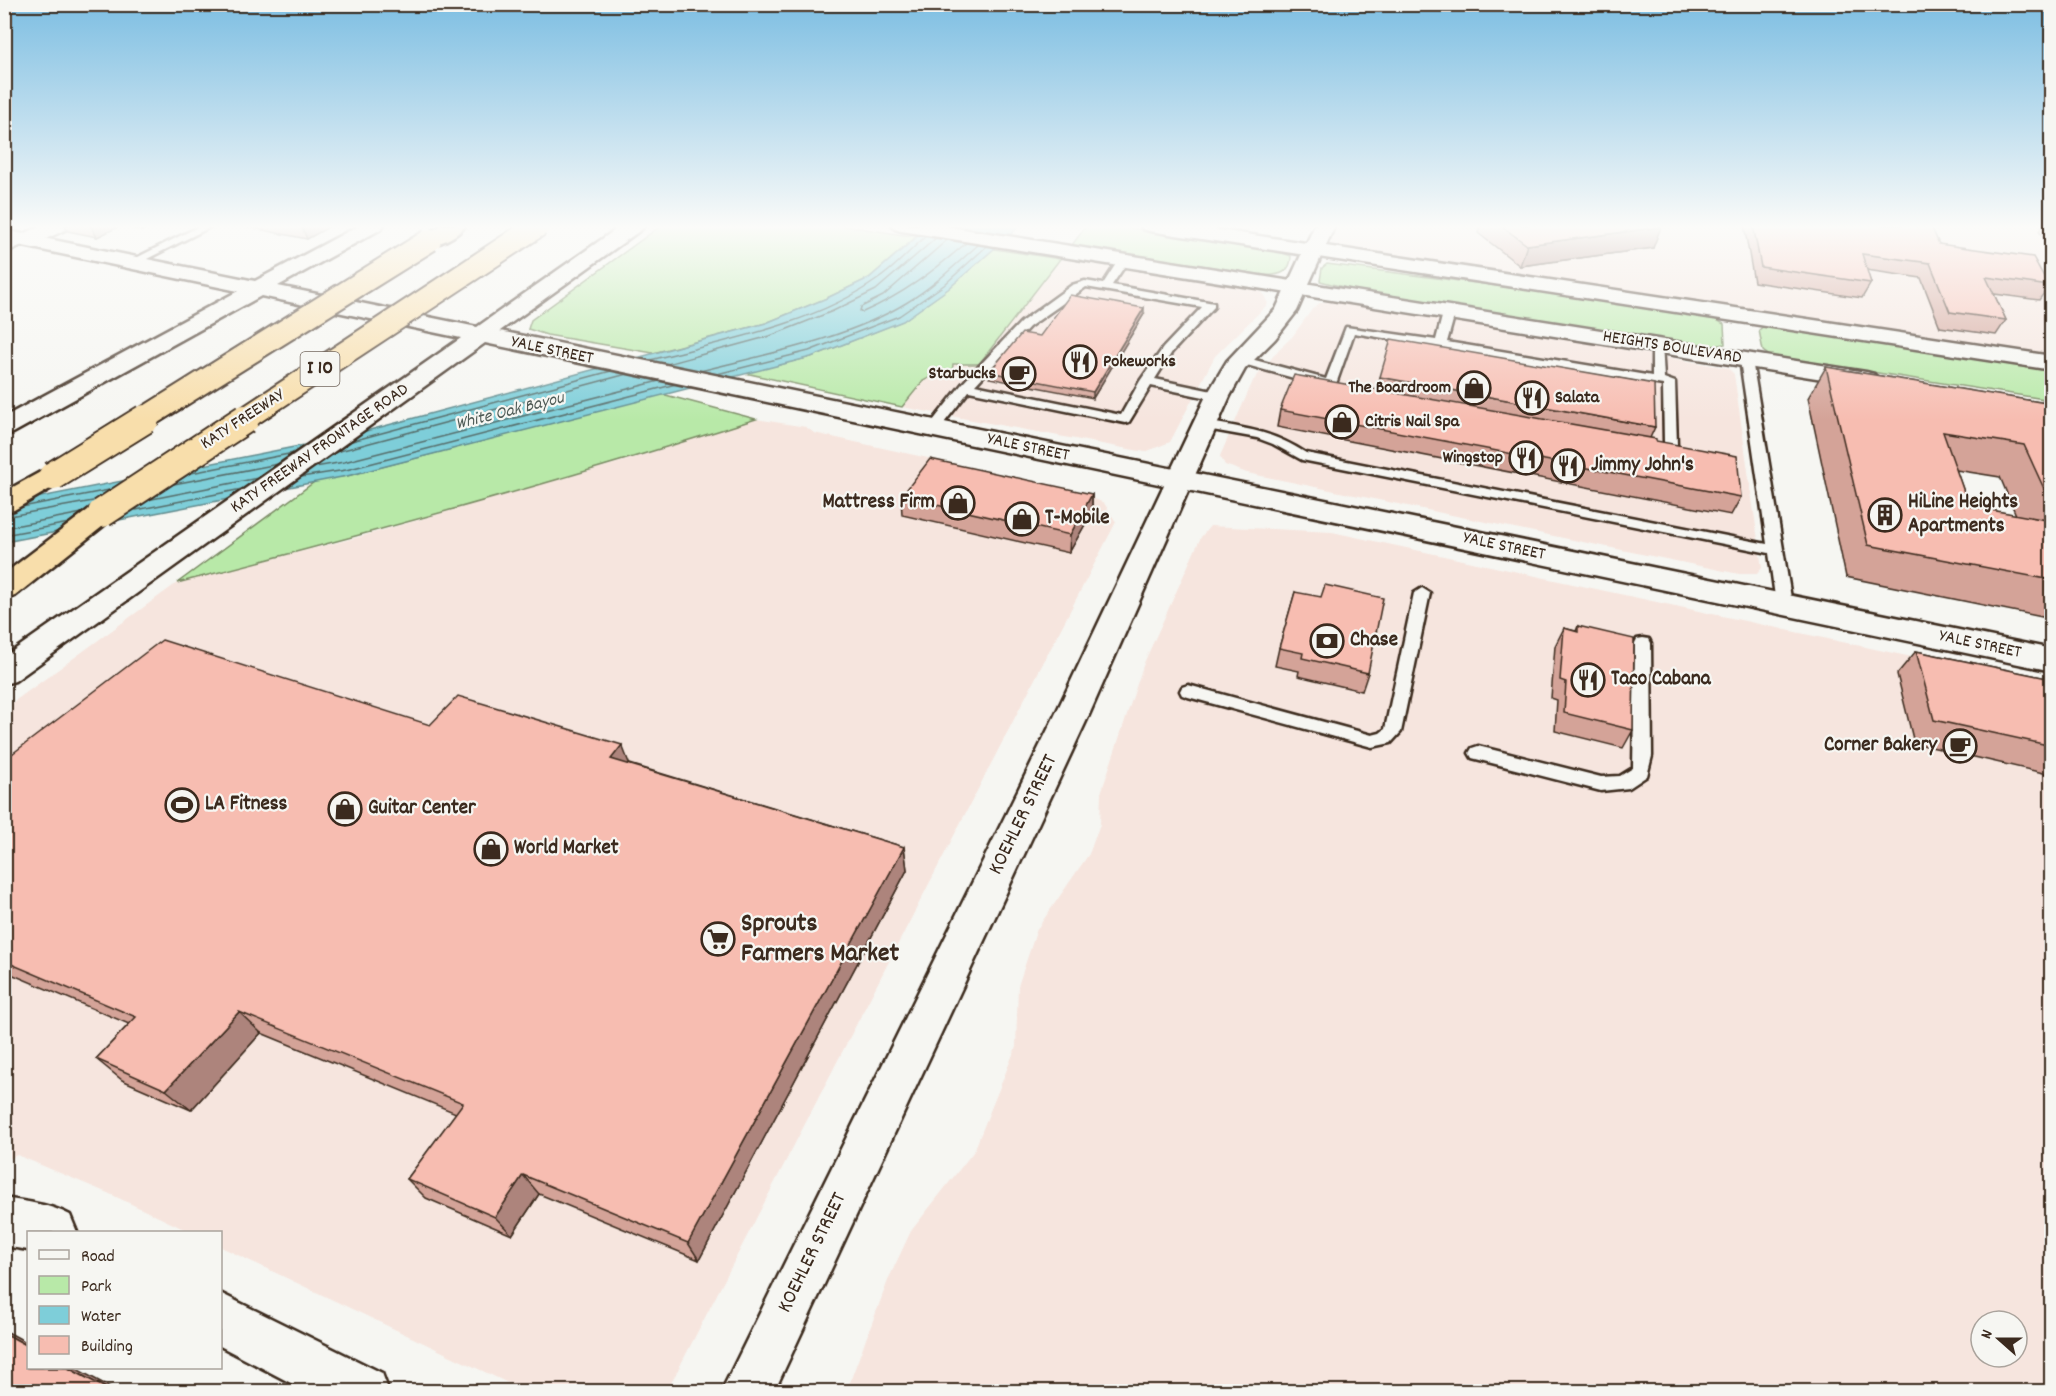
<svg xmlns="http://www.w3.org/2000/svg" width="2056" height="1396" font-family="Dekko,sans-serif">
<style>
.built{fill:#f6e5de;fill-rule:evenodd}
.green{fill:#b8e9a8;stroke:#7a8a63;stroke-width:1.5}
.water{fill:#7eced9;stroke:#638c8e;stroke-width:1.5}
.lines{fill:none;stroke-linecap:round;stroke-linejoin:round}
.shore{stroke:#566c69;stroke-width:1.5}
.service-casing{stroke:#3b2a1e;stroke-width:5}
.minor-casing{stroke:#3b2a1e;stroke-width:5}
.tertiary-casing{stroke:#3b2a1e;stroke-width:5}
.secondary-casing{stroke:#3b2a1e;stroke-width:5}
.motorway-casing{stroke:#3b2a1e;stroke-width:5}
.service{fill:#f6f6f2;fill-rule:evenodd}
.minor{fill:#f6f6f2;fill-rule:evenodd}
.tertiary{fill:#f6f6f2;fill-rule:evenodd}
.secondary{fill:#f6f6f2;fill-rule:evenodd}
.motorway{fill:#f8deab;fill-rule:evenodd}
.motorway-bridge-far1-casing{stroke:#3b2a1e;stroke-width:26;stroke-linecap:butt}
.motorway-bridge-casing{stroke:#3b2a1e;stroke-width:32;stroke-linecap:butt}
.motorway-bridge-far1{stroke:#f8deab;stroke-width:22}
.motorway-bridge{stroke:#f8deab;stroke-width:28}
.wall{fill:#d4a398;stroke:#3b2a1e;stroke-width:1.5;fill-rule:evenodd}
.shaded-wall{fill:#ad847c;stroke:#3b2a1e;stroke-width:1.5}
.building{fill:#f7bdb1;stroke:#3b2a1e;stroke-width:1.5}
.labels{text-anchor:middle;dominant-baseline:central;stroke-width:4.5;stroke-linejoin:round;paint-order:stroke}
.far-street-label{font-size:18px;fill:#3b2a1e;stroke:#f6f6f2}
.far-poi-label{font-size:18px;font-weight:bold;fill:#3b2a1e;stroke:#f6f6f2;text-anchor:start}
.far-water-label{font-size:18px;font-style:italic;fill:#4f5b56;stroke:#f6f6f2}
.shield{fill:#f6f6f2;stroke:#73675e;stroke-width:1.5}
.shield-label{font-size:20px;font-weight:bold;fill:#3b2a1e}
.poi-label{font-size:21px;font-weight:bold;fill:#3b2a1e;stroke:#f6f6f2;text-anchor:start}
.street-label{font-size:21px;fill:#3b2a1e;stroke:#f6f6f2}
.near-poi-label{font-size:26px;font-weight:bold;fill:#3b2a1e;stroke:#f6f6f2;text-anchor:start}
</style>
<rect width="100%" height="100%" fill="#f6f6f2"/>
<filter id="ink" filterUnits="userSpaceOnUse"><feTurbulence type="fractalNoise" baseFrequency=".0167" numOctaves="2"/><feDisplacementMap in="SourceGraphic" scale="12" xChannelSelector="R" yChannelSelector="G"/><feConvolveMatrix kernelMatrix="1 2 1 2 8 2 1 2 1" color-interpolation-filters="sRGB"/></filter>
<g filter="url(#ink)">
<!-- built -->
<path class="built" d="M1337,225H2051V355L1338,248L1331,244L1330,240Z
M1060,259L1248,286L1263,293L1268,304L1215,356L1170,442L1145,452L902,407L923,381L953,364H979Z
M1331,301H1343L1728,368L1734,374L1762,568L1757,574H1739L1247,473L1225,465L1220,456L1253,381L1279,349L1292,337L1313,308L1320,303Z
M756,419L806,427L814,433L1074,490L1104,503L1116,522L667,1391H525L221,1247L220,1232H190L110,1194L17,1155L5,1161V708L177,583L359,537L624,461Z
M1210,526L1332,532L2051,687V1391L846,1392L889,1278L911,1231L974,1151L1016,1047L1018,986L1037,929L1089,854L1100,824L1101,793L1144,663L1201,537ZM1981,1321H2017V1357H1981Z"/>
<!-- green -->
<path class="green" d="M662,225H840L916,237L869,278L827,298L766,323L653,353L547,335L528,329L531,320Z
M1087,225H1112L1277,251L1291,256C1291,273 1279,276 1264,275L1072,245Z
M994,249L1060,259L979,364H953L952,374L944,370L923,381L902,407L745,373L811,357L902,321L948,289Z
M1327,264L1569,295L1711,317L1724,324L1725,344L1710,347L1355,290L1320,281L1322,268Z
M1764,326L2051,369V400L1770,356L1763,351L1759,330Z
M662,394L756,419C565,480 372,533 177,583L317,480L347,476Z"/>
<!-- water -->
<path class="water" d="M931,225H1021L948,289L903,321L811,357L347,476L5,542V504L340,438L766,323L827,298L869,278Z"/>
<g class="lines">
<!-- shore -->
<path class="shore" d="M947,240L883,296L861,307L860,311L863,312C902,295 934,271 966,243
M650,360C724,341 815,324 878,279C896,267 910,250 926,236
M667,364L770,336L833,311L876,290L936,238
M700,371C767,354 847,339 906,303C933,287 955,265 978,245
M717,374L809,351L899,316L944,285L987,246
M352,441L611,371
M336,452L627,374
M315,467L344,462L659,381
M191,473L294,453
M301,477L346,470L676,384
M174,484L278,464
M152,499L258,478
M22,507L109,490
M136,510L242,489
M4,517L93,501
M4,528L82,513
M4,535L69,523"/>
<!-- service casing -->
<g class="service-casing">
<path id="service" d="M202,225H214L135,265L126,263Z
M25,237L29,238V242L4,253V246Z
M1123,258L1128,261L1112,285L1214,303V307L1172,352L1155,379L1222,393V399L1218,400L1151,386L1129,422L1125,423L969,391L937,432H929L927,429L929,426L962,384L1021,322L1072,285L1085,281L1103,284L1119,259ZM1086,287L1202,307L1163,348L1140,381L1121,415L975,385L1029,327Z
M1449,310L1455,313L1447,342L1652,376V346L1654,344H1662L1664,378L1675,382L1677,445L1657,456L1646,451L1664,443L1663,385L1354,333L1336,384L1330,388L1236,362L1234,360L1240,356L1326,379L1346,327L1436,340L1443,313Z
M1746,356L1752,360L1792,604L1784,609L1776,604L1769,553L1302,460L1273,444L1257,438L1201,428L1199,425L1205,421C1246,429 1270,430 1306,453L1767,544L1740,360Z
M1422,588L1430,593L1401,732L1391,743L1372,747L1188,697L1182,695L1180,691L1182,687L1188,685L1372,735L1380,733L1385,729L1414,593Z
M1643,638L1649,639L1651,643L1652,756L1647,776L1629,788L1601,791L1472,758L1469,753L1472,748L1478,746L1601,777L1620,776L1633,768L1635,643L1637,639Z"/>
</g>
<!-- minor casing -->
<g class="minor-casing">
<path id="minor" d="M44,225H70L67,229C52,235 34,248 18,244L15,240L18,236Z
M4,1198C28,1202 49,1204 70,1215L77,1232H28V1250L4,1246Z
M220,1293L382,1373L389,1392H308L220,1346Z"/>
</g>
<!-- tertiary casing -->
<g class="tertiary-casing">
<path id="tertiary" d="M1315,225H1335L1297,311L1275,339L1245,369L1230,396L1089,715L774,1392H721L1055,715L1206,396L1227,361L1276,309Z"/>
</g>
<!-- secondary casing -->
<g class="secondary-casing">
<path id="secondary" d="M360,225H384L381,229L278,286L477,327L622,225H645L642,229L500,331L2052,649V671L485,343L15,681L4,684V657L461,338L261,296L13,433L4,435V417L238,291L4,242V230L255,281Z
M892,225H938L1866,372L1874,374L1878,379L1874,384L1866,386L902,231L895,229Z
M1140,225H1187L2052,356V370L1150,231L1143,229Z"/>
</g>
<!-- motorway casing -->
<g class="motorway-casing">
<path id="motorway" d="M442,225H466C458,236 436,248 423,244L420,240L423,236Z
M53,468L62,470L66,476L62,482L14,510L4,512V492L44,470Z
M102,505L112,507L116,513L112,519L15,596L4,599V574L92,507Z"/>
</g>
<!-- service -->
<use href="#service" class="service"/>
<!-- minor -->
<use href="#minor" class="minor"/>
<!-- tertiary -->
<use href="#tertiary" class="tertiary"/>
<!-- secondary -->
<use href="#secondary" class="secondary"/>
<!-- motorway -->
<use href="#motorway" class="motorway"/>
<!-- motorway-bridge-far1 casing -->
<g class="motorway-bridge-far1-casing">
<path id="motorway-bridge-far1" d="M142,420L430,240
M243,420L539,225"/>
</g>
<!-- motorway-bridge casing -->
<g class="motorway-bridge-casing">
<path id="motorway-bridge" d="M53,476L145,419
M102,513L245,419"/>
</g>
<!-- motorway-bridge-far1 -->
<use href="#motorway-bridge-far1" class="motorway-bridge-far1"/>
<!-- motorway-bridge -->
<use href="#motorway-bridge" class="motorway-bridge"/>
</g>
<!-- wall -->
<path class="wall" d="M64,225H154L142,231L120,226L97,237L68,231Z
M227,225H332L307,239L248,227Z
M1480,225H1657L1653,248L1520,266L1478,233Z
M1744,225H1906L1939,244L2049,286L2039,300L1994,294L2006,320L1996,335L1940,327L1921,278L1866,270L1871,283L1862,298L1754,282Z
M2043,225H2052V253L2039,231Z
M1144,314L1093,398L989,378V372Z
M1826,367L2052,404V619L1846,577L1808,398ZM1956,470L2000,477L2016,515L1969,506Z
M1380,377L1655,427L1650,438L1741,497L1731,515L1277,427L1280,410L1377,390Z
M1092,494V512L1069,553L902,515L901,497Z
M1295,592L1368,673L1362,691L1298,676L1299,671L1275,666L1279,648Z
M1578,626L1633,730L1623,748L1555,731L1557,700L1551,698L1555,646L1564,628L1576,631Z
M1916,651L2052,679V775L1914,743L1897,674Z
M430,725L630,764L904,847L907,870L699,1260L539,1194L512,1235L426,1198L407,1179L456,1113L261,1033L191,1110L122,1080L96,1059L129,1024L4,971V760Z"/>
<!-- shaded-wall -->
<path class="shaded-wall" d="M90,225H119L120,226L97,237Z
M139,225H154L142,231Z
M301,225H332L307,239Z
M1661,227L1653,248L1520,266L1527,245Z
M1144,308V314L1093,398V392Z
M1092,494V512L1069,553L1070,535Z
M622,745L631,768L611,759Z
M904,847L907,870L699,1260L688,1243Z
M239,1012L261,1033L191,1110L166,1090Z
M523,1175L539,1194L512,1235L495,1217Z
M4,1330L28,1343V1346L4,1333Z
M68,1368H75L119,1392H113Z"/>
<!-- building -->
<path class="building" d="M1500,225H1657L1661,227L1527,245Z
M1753,225H1906L1932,228L1939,244L2033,257L2049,286L1986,277L2006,320L1950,312L1930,263L1862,254L1871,283L1761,267Z
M1070,295L1144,308L1093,392L989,372L1022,333L1040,336Z
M1391,339L1654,384L1655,427L1380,377Z
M1826,367L2052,404V506L2024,445L1943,432L1969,506L2052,521V580L1868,545Z
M1294,375L1656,439V441L1737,456L1741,497L1280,410Z
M930,459L1092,494L1070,535L901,497Z
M1325,585L1383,598L1368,673L1302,658L1303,653L1279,648L1295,592L1321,597Z
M1578,626L1634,639L1633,730L1564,713L1566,682L1560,680L1564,628L1578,632Z
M162,640L430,725L458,696L622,745L611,759L904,847L688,1243L523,1175L495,1217L407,1179L463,1103L239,1012L166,1090L96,1059L136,1017L4,961V760Z
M1916,651L2052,679V746L1934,720Z
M4,1333L28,1346V1368H68L113,1392H4Z"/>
</g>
<!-- sky -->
<linearGradient id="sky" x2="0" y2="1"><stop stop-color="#7dbee2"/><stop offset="0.54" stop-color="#fbfbf9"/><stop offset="1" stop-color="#fbfbf9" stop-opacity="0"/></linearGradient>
<rect width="2056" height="420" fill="url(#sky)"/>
<!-- icons -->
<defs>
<g id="restaurant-ring" transform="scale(1.725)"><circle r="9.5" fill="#f6f6f2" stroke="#3b2a1e" stroke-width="1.5"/><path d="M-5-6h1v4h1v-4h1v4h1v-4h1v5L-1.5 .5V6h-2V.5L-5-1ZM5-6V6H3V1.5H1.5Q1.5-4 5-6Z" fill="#3b2a1e"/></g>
<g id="cafe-ring" transform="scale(1.725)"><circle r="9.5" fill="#f6f6f2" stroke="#3b2a1e" stroke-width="1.5"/><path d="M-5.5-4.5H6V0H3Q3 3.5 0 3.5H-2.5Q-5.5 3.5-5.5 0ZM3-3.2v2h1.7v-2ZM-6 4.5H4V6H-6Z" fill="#3b2a1e"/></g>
<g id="shop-ring" transform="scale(1.725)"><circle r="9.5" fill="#f6f6f2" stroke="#3b2a1e" stroke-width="1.5"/><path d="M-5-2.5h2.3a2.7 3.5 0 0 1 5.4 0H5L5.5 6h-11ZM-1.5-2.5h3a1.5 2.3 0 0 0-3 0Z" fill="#3b2a1e"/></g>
<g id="building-ring" transform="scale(1.725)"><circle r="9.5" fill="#f6f6f2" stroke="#3b2a1e" stroke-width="1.5"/><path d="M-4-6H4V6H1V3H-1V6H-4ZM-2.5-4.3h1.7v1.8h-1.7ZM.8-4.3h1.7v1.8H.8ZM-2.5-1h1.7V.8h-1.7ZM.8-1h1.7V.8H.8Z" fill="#3b2a1e"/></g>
<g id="bank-ring" transform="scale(1.725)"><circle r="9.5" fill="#f6f6f2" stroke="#3b2a1e" stroke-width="1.5"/><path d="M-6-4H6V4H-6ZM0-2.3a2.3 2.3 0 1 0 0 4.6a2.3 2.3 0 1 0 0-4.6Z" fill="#3b2a1e"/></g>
<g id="stadium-ring" transform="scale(1.725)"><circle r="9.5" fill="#f6f6f2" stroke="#3b2a1e" stroke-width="1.5"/><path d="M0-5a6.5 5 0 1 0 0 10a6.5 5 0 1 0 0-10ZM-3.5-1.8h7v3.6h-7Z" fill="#3b2a1e"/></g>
<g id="supermarket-ring" transform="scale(1.725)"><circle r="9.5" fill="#f6f6f2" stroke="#3b2a1e" stroke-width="1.5"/><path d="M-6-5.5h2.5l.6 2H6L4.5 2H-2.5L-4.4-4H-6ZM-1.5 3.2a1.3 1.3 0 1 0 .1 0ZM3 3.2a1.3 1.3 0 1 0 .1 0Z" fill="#3b2a1e"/></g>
</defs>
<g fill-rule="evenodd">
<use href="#restaurant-ring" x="1080" y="362"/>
<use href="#cafe-ring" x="1019" y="374"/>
<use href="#shop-ring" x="1474" y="388"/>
<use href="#restaurant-ring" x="1532" y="398"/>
<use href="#shop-ring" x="1342" y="422"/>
<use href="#restaurant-ring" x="1526" y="458"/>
<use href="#restaurant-ring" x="1568" y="466"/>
<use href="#shop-ring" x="958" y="503"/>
<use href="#building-ring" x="1885" y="515"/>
<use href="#shop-ring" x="1022" y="519"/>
<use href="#bank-ring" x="1327" y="641"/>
<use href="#restaurant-ring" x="1588" y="680"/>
<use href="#cafe-ring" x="1960" y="746"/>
<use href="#stadium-ring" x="182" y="805"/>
<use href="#shop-ring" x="345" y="809"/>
<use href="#shop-ring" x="491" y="849"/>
<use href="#supermarket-ring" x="718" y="939"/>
</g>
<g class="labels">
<!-- far-street labels -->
<g class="far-street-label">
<text transform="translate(1672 348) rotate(9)">HEIGHTS BOULEVARD</text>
<text transform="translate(552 351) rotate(12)">YALE STREET</text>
<text transform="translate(243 420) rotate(-33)">KATY FREEWAY</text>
<text transform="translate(1028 448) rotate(12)">YALE STREET</text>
<text transform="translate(320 449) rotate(-35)">KATY FREEWAY FRONTAGE ROAD</text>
<text transform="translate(1504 547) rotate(12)">YALE STREET</text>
<text transform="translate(1980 645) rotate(12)">YALE STREET</text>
</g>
<!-- far-poi labels -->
<g class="far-poi-label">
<text x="1103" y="362">Pokeworks</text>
<text x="996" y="374" text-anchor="end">Starbucks</text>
<text x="1451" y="388" text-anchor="end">The Boardroom</text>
<text x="1555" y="398">Salata</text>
<text x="1365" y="422">Citris Nail Spa</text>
<text x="1503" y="458" text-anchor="end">Wingstop</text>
</g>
<!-- far-water labels -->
<g class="far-water-label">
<text transform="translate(510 412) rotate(-14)">White Oak Bayou</text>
</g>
<!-- shield labels -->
<rect class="shield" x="300.5" y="352" width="39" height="34" rx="4.5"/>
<g class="shield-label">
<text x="320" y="369">I 10</text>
</g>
<!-- poi labels -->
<g class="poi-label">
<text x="1591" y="466">Jimmy John's</text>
<text x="935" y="503" text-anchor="end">Mattress Firm</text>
<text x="1908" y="503">HiLine Heights<tspan x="1908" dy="24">Apartments</tspan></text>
<text x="1045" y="519">T-Mobile</text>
<text x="1350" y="641">Chase</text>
<text x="1611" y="680">Taco Cabana</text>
<text x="1937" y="746" text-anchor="end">Corner Bakery</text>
<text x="205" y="805">LA Fitness</text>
<text x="368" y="809">Guitar Center</text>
<text x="514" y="849">World Market</text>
</g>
<!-- street labels -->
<g class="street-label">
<text transform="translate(1024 815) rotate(-64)">KOEHLER STREET</text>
<text transform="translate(813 1253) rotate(-64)">KOEHLER STREET</text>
</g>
<!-- near-poi labels -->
<g class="near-poi-label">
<text x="741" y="924">Sprouts<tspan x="741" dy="30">Farmers Market</tspan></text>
</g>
</g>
<!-- margin -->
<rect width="2056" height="1396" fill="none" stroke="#f6f6f2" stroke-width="24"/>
<rect x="12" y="12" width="2032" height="1372" fill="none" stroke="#3b2a1e" stroke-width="2" filter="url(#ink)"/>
<!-- legend -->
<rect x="27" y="1231" width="195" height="138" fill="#f6f6f2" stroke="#aba49d" stroke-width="1.5"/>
<rect x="39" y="1250" width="30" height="9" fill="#f6f6f2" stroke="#aba49d" stroke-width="1.5"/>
<text x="81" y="1261" font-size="18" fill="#3b2a1e">Road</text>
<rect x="39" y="1276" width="30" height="18" fill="#b8e9a8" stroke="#aba49d" stroke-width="1.5"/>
<text x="81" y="1291" font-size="18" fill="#3b2a1e">Park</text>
<rect x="39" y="1306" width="30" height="18" fill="#7eced9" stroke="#aba49d" stroke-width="1.5"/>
<text x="81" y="1321" font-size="18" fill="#3b2a1e">Water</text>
<rect x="39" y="1336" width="30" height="18" fill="#f7bdb1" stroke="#aba49d" stroke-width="1.5"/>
<text x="81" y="1351" font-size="18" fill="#3b2a1e">Building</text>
<!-- north arrow -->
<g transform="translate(1999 1339) rotate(291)"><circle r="28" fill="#f6f6f2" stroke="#aba49d" stroke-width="1.5"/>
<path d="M0-4.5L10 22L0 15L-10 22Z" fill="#3b2a1e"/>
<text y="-9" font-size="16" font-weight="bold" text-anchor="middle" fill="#3b2a1e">N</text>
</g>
</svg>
